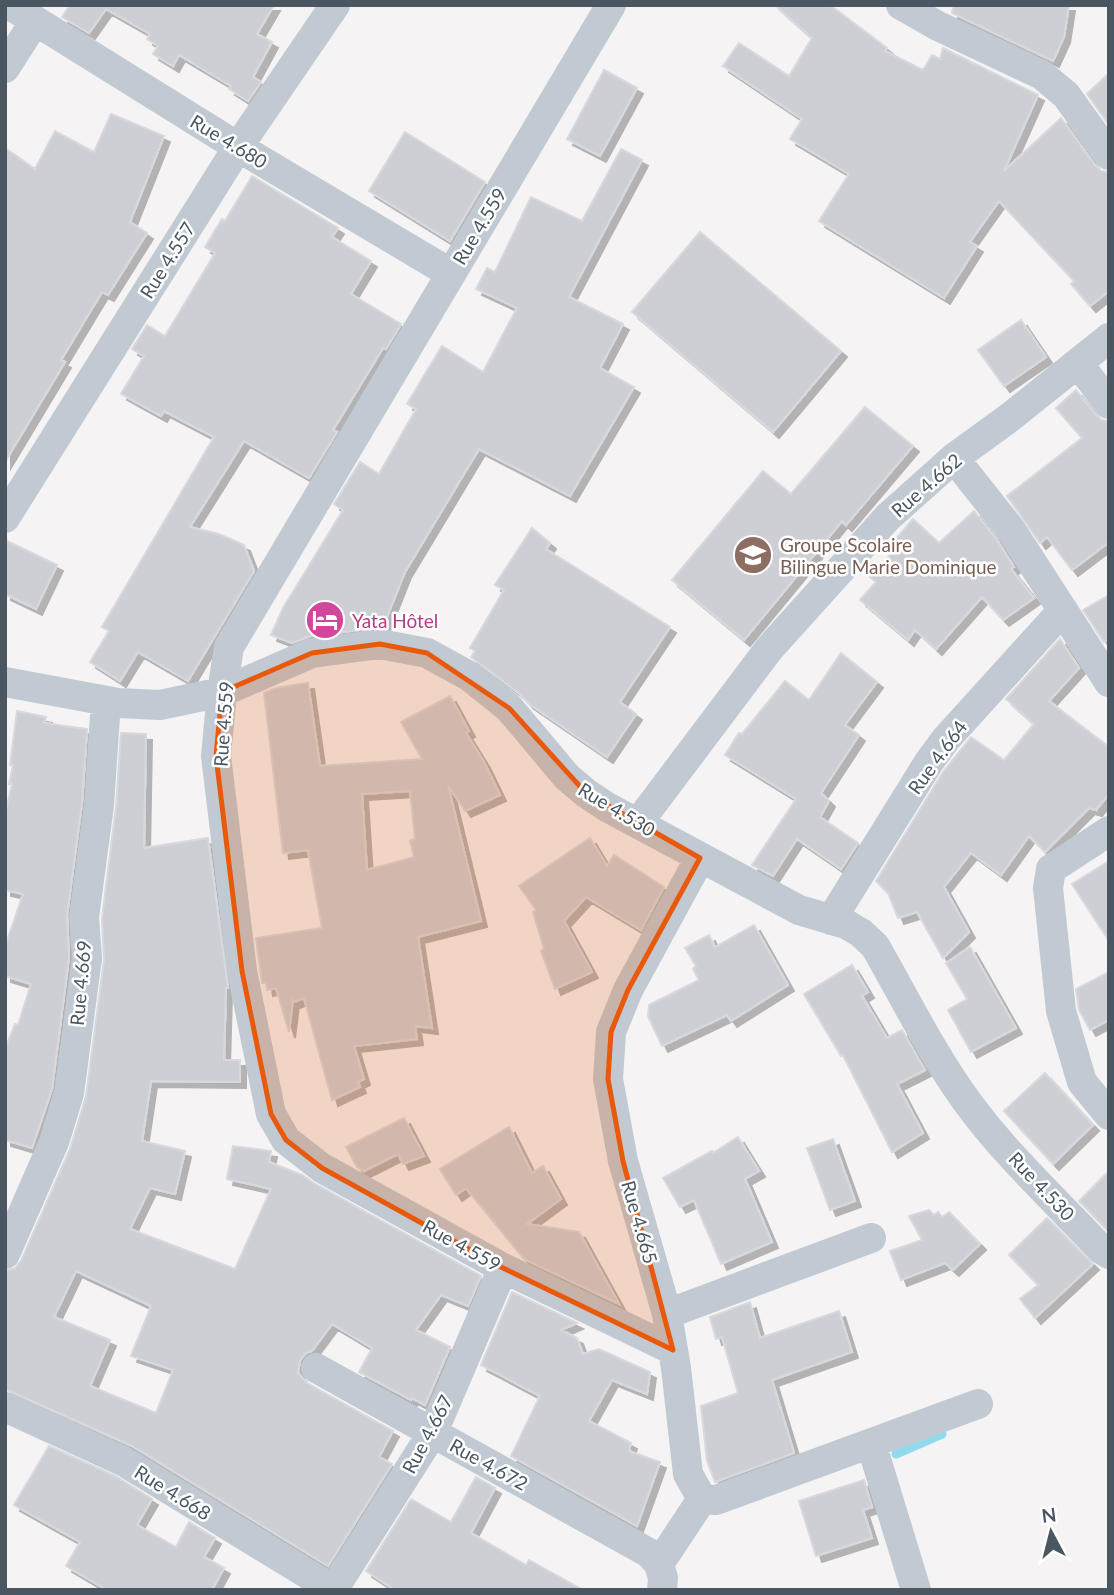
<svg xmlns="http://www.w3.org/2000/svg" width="1114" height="1595" font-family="Lato,sans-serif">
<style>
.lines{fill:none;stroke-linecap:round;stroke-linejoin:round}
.stream{stroke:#90daee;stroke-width:9}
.building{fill:#cdcfd5;stroke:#d7d9de;stroke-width:2;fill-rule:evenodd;filter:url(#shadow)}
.street{stroke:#c1cad2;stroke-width:30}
.marked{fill:#e8590c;fill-opacity:0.2;stroke:#e8590c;stroke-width:5;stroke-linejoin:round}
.labels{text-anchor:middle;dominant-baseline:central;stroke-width:5;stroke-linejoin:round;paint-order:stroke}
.street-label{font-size:19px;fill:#4a5661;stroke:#fff}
.education-label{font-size:19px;fill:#785e54;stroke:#fff;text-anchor:start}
.hotel-label{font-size:19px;fill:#b23c85;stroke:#fff;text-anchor:start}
</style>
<defs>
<filter id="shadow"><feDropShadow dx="6" dy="6" stdDeviation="0" flood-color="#0004"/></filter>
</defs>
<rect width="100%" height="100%" fill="#f5f3f3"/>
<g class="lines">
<!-- stream -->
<path class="stream" d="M896,1454L942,1434"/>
</g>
<!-- building -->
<path class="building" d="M70,5H274L257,34L272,42L253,77L261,82L248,101L229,89L231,86L179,55L173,66L153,54L158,46L147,39L150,34L106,9L89,33L62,17Z
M775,5H830L887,48L885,51L923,70L932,55L940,59L943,48L1038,95L1004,171L1061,118L1095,165L1101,171L1109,172V291L1090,306L1071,284L1074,281L999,201L970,242L977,246L944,298L819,221L849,174L790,139L802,119L723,66L739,43L789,76L812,38Z
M954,5H1069L1064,37L1053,61L952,13Z
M604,70L637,88L600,156L567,139Z
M1109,73V125L1087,94Z
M111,114L164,136L130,222L147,233L108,295L102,292L61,360L65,362L5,462V148L35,169L55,131L94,152Z
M405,132L485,182L450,241L369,191Z
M621,149L642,160L569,297L623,324L600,368L634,387L570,496L479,449L405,572L383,627L310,636L292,643L271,635L283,608L343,510L334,504L339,496L360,462L379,474L416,409L407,404L442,346L483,372L517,308L476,289L487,268L495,272L531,197L582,221Z
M252,176L338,228L332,237L371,261L351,294L401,324L386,349L383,348L333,430L337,432L309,478L244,441L190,527L219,534L244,545L254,571L188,681L138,652L120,681L90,662L109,631L102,627L214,437L164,411L161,416L121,394L144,356L132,349L147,325L165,336L215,253L205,247L222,219L225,221Z
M700,232L841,351L773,432L632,312Z
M1021,320L1046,357L1004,386L978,350Z
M1076,390L1096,415L1102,420L1109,421V542L1072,570L1047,537L1040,543L1007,496L1082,438L1056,408Z
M865,407L913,446L846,525L842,521L744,640L672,580L763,471L791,494Z
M974,511L997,540L1014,567L1011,569L1034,598L1003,620L982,597L936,649L915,630L908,640L860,600L876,582L870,577L898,546L893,542L913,519L939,543Z
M532,528L550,543L546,549L670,627L620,702L636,714L607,757L528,703L520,694L471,657L475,651L470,648L504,590L495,585Z
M5,540L57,565L36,609L5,594Z
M1109,595V638L1104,642L1083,610Z
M1060,639L1079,668L1049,701L1109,747V794L1096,810L1089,808L1045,852L1029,836L1001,875L971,853L944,887L969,932L943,958L917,912L898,918L888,893L876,881L943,772L971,737L1004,760L1034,724L1006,699Z
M841,653L877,682L845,725L859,735L821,793L829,801L820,817L858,843L841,869L797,839L773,876L752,865L796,799L725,755L739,733L742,734L785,681L809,700Z
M308,683L320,766L422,759L401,722L450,696L469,731L466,733L484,762L500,795L465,811L448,785L481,921L418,937L432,1028L415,1026L417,1039L354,1046L364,1079L358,1082L360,1087L332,1100L304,998L294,1002L293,1000L289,1032L276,988L267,990L266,983H262L256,938L322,928L308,850L283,853L264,693L276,688ZM410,791L415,839L410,841L414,857L367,870L362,794Z
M17,711L46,717L44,723L87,729L82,803L67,915L69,957L52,1089L32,1148L5,1140V1049L15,1024L18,1025L31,984L5,976V947L23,894L5,890V815L12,784H9L13,765H10Z
M121,733L146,734L144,848L208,838L228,988H226L224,1060H240V1082L151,1081L142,1141L185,1151L175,1194L150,1188L130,1229L235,1269L271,1189L227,1179L233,1146L271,1151L269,1162L302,1175L314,1183L481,1276L468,1306L441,1295L416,1330L450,1347L425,1405L412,1398L411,1400L359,1372L372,1348L332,1324L312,1351L306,1353L300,1360L298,1373L307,1383L393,1431L379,1457L392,1464L328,1566L132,1446L5,1389V1271L15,1268L21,1261L70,1149L86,1096L104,960L102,918L116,807ZM76,1271L151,1306L131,1356L173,1370L156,1413L90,1386L110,1340L54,1317Z
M590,838L607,866L614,855L664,887L641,930L586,897L564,921L592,972L555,989L541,951L544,949L533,912L536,910L519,886Z
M1109,861V941L1072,884Z
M754,925L788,985L731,1021L727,1015L662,1046L648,1016L649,1005L699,980L693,969L696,966L685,948L709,935L715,947Z
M970,947L1016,1028L971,1052L948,1010L967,999L946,963Z
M852,965L868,992L862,996L887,1038L902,1030L925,1070L897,1084L923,1133L892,1152L843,1055L841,1056L804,994Z
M1109,972V1020L1090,1030L1079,1010L1076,989Z
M1045,1073L1093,1125L1053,1164L1004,1111Z
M404,1118L424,1156L403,1164L398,1154L364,1171L357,1167L346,1147Z
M509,1127L532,1173L543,1166L561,1199L527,1224L579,1232L619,1304L524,1259L466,1188L456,1195L440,1169Z
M738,1137L759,1171L745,1179L772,1242L721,1264L694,1200L680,1207L663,1178L712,1151L713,1153Z
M833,1139L855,1201L830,1210L807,1148Z
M1109,1171V1232L1079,1201Z
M929,1210L934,1215L938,1212L942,1217L949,1212L980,1244L953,1270L945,1263L901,1280L890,1251L922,1240L909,1216Z
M1047,1218L1093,1264L1035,1318L1020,1299L1038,1285L1009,1255Z
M512,1292L577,1323L561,1330L577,1338L583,1354L599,1349L650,1372L647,1394L612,1380L589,1421L631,1443L629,1451L660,1462L637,1526L511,1456L540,1396L481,1365Z
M750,1302L760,1338L839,1311L852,1352L772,1380L794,1453L715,1482L707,1461L701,1406L738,1393L722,1337L716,1339L710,1317Z
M49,1446L115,1476L152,1499L137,1525L176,1547L189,1522L215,1538L204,1557L224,1568L212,1590H107L66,1566L80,1542L14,1505Z
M476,1477L495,1488L471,1533L526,1565L529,1560L583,1590H395L366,1571L411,1499L451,1522Z
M864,1480L872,1507L863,1510L872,1538L816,1556L799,1501Z"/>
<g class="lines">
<!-- street -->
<path class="street" d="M10,5L238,147L450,273
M611,5L229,647L222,692L216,756L242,971L271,1114L286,1140L322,1168L503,1268L673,1350
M901,5L938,26L1042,75L1066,95L1109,155
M5,68L35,21
M1078,363L1109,404
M954,458L1011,530L1109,682
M5,518L238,147L335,5
M5,682L118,703L160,705L222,692L312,653L380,644L427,653L469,676L509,708L567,777L586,793L607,807L799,910L846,924L861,933L875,946C905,998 932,1054 968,1103C1006,1155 1056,1201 1101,1249L1109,1254
M638,823L769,649L888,517L954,458L1009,418L1109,338
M1109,831L1051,869L1048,888L1061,1011L1082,1082L1109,1115
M831,920L929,762L946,739L1063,610
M5,1254L54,1142L69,1093L87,958L84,917L99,805L106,701
M667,1314L871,1238
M316,1368L649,1553L659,1564
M5,1407L123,1461L334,1590
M871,1443L916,1590
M702,1499L716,1500L978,1404
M333,1590L433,1432L503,1268
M662,1590L663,1578L659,1564L702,1499L688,1474L676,1368L667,1314L623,1161L608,1079L611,1032L628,990L700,858"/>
</g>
<!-- marked area -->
<path class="marked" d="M380,644L427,653L509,708L586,793L700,858L628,990L611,1032L608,1079L623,1161L673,1350L503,1268L322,1168L286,1140L271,1114L242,971L216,756L222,692L312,653Z"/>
<!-- icons -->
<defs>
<g id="school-disc" transform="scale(2.0125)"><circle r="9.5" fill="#8d6e63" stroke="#fff"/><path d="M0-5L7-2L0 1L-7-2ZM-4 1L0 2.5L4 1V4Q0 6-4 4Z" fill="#fff"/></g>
<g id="hotel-disc" transform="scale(2.0125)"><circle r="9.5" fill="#d1479c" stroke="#fff"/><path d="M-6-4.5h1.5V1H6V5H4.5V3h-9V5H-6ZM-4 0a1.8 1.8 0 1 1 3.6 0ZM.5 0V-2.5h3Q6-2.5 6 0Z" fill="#fff"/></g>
</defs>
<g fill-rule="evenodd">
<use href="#school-disc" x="753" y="555"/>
<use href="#hotel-disc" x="325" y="620"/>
</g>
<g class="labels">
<!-- street labels -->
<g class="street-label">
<text transform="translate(229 141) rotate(31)">Rue 4.680</text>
<text transform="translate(479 226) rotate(-59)">Rue 4.559</text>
<text transform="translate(167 260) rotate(-58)">Rue 4.557</text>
<text transform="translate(926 485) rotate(-41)">Rue 4.662</text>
<text transform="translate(223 724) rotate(-86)">Rue 4.559</text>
<text transform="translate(937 757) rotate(-54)">Rue 4.664</text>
<text transform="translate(617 809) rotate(31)">Rue 4.530</text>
<text transform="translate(80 983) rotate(-85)">Rue 4.669</text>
<text transform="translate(1042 1186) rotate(47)">Rue 4.530</text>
<text transform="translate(640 1222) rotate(74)">Rue 4.665</text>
<text transform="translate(462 1245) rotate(29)">Rue 4.559</text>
<text transform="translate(427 1434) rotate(-62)">Rue 4.667</text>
<text transform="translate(489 1464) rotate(29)">Rue 4.672</text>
<text transform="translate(173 1492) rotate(32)">Rue 4.668</text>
</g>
<!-- education labels -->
<g class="education-label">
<text x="780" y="544">Groupe Scolaire<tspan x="780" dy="22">Bilingue Marie Dominique</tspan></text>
</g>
<!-- hotel labels -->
<g class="hotel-label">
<text x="352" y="620">Yata Hôtel</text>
</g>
</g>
<!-- border -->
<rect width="1114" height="1595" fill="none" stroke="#4a5661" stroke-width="14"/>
<!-- north arrow -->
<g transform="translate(1051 1532) rotate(353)" stroke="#ffffff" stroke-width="5" paint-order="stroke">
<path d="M0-5L12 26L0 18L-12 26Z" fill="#4a5661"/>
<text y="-10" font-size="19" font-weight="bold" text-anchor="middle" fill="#4a5661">N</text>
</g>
</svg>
